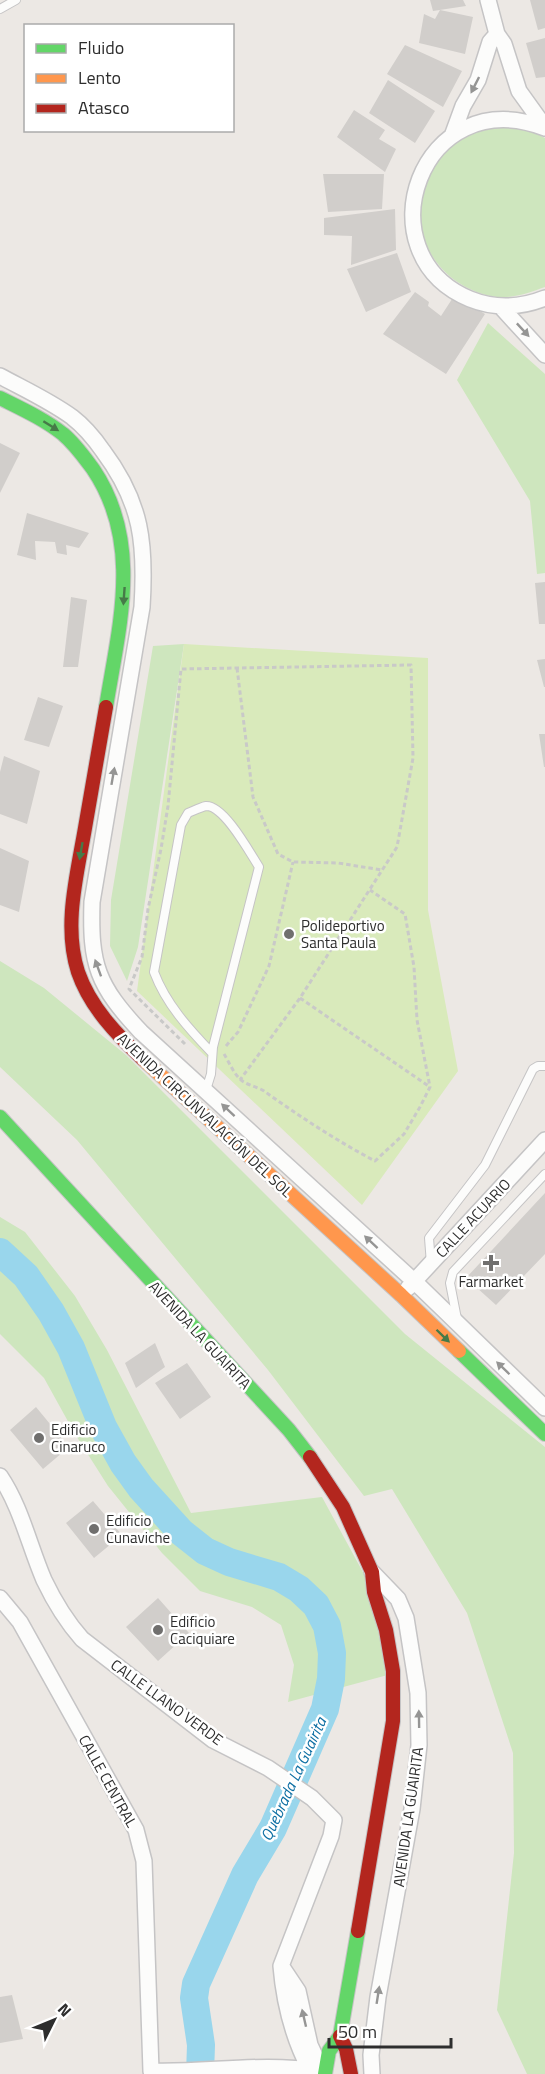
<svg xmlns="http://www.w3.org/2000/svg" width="545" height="2074" font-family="'Titillium Web',sans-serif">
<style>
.green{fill:#cee6be}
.pitch{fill:#d9eabb}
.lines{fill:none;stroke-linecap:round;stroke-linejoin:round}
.river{stroke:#99d6ec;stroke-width:28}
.building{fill:#d1cecb}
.lane-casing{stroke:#c5c4c5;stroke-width:10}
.street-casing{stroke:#c5c4c5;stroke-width:18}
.fast-casing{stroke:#c5c4c5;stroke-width:16}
.slow-casing{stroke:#c5c4c5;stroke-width:16}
.jam-casing{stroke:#c5c4c5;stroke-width:16}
.path{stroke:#c9c9c8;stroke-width:3;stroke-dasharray:4.5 3;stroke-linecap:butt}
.lane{stroke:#fcfcfb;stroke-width:8}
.street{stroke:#fcfcfb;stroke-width:15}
.fast{stroke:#63d668;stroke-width:14}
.slow{stroke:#ff974d;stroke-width:14}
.jam{stroke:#b3261e;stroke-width:14}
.oneway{fill:#959594}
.oneway2{fill:#467a48}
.poi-dot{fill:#706f6e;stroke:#fff;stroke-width:2}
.labels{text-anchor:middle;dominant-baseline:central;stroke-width:5;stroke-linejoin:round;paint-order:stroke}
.poi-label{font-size:15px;fill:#2e2e2e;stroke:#fff;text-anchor:start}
.street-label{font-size:15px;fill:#2e2e2e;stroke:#fff}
.water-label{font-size:16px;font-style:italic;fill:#0d6fa3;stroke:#fff}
</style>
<rect width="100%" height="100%" fill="#ece8e4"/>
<!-- green -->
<path class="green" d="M506,126L533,132L545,138V287C528,293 510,300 491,296C426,283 394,206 441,155C451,144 464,134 479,130C487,128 497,127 506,126Z
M488,323L545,374V573L537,574L530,501L457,380Z
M184,644L138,947L127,981L110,946L111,900L153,646Z
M0,961L44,988L126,1055L405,1334L545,1447V2074H527L497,2010L514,1853L513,1753L467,1613L392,1489L364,1496L268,1370L77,1140L0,1067Z
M0,1217L25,1232L75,1296L107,1350L191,1513L322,1497L371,1587L395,1673L288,1702L294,1665L281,1625L252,1607L200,1591L162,1553L108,1486L75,1434L44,1378L0,1334Z"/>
<!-- pitch -->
<path class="pitch" d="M184,644L428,658V910L458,1071L362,1205L137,991Z"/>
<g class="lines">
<!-- river -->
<path class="river" d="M0,1252L26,1276L51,1312L71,1348L103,1427L123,1463L141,1488L181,1532L205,1551L229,1562L279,1577L299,1589L316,1605L327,1626L332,1653L331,1679L325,1709L273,1828L245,1875L196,1984L194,1998L201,2045L200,2074"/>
</g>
<!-- building -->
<path class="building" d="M430,0H463L466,6L433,11Z
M530,0H545V28L538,30Z
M440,10L473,17L465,54L419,43L424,14L435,19Z
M545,38V77L536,78L526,43Z
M405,45L462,71L443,107L387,74Z
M388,80L435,111L415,143L369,113Z
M354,110L385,130L379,139L396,149L385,172L337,137Z
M323,174H384L382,209L328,212Z
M395,209L396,250L351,265L352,236L324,235V218Z
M397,253L411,292L366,312L347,269Z
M415,292L429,302L428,306L441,316L454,296L485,314L446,374L383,334Z
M0,443L20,453L0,493Z
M27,513L89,533L79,548L66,545L67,555L57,553L55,542L35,541L36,560L17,555Z
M545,582V624H539L535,583Z
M71,597L87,600L78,667H63Z
M545,659V687H544L537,660Z
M38,697L63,706L49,747L24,740Z
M539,734H545V767H544Z
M4,756L40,771L27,824L0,814V772Z
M0,848L29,861L19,912L0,905Z
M545,1193V1254L496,1305L466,1278Z
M155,1343L165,1367L136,1388L125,1363Z
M187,1363L211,1397L180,1419L155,1383Z
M36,1407L69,1447L43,1469L10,1430Z
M93,1501L122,1535L94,1558L66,1523Z
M158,1598L189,1633L158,1661L126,1627Z
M12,1995L23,2039L0,2043V1997Z"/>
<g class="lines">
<!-- lane casing -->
<g class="lane-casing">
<path id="lane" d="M0,9L16,0
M206,1090L211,1074L213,1047L259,867C250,853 224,805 206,806C201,807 193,811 188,813L181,825L154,972C166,1004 189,1029 212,1053
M431,1264L429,1238L485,1165L533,1069L538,1066H545
M457,1319L450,1283L453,1272L545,1174"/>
</g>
<!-- street casing -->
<g class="street-casing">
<path id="street" d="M488,0L497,34L504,44L519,91L545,127
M545,128C420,80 361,254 470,299C495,309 520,308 545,298
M452,136L463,106L478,80L490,42L497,34
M501,307L545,355
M0,376C24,389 50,401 72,417C85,427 94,438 103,451C142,503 146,544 142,607L92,902C90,965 97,985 141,1032L415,1282L545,1408
M408,1288L545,1140
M0,1476C21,1507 29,1545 44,1580C54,1601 66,1621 82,1639L213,1740L268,1768L312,1798L334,1820L331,1836L281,1966C284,2002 293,2038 310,2070
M372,1572L398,1599L406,1618L418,1693L419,1745L412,1809L378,1997L371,2055L372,2074
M0,1598L20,1622L136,1830L144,1861L151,2071C206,2073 263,2062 318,2071
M282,1967L298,1991L310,2045L316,2058L324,2072"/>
</g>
<!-- fast casing -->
<g class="fast-casing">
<path id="fast" d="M0,398C22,409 44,419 63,434C75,444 84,457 93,469C143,543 119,626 106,707
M0,1117L289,1430L310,1457
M459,1351L545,1434
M325,2074L329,2051L340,2036L358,1931"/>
</g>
<!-- slow casing -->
<g class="slow-casing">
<path id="slow" d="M143,1059L401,1295L459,1351"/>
</g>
<!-- jam casing -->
<g class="jam-casing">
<path id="jam" d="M106,707C99,748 92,788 85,828C77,875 63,926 78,972C90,1007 117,1035 143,1059
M310,1457L343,1507L372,1572L374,1592L386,1630L393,1671V1721L358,1931
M340,2036L346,2049L351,2074"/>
</g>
<!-- path -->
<path class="path" d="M237,668L253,797L278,854L293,862L338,863L382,870
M300,998L430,1087
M185,1044L129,989L142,957L148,909L161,849L168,806L181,669L411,665L413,758L397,847L300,998L240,1080
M226,1046L238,1032L269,966L293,862
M224,1054C229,1062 233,1072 239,1078C245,1085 256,1086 264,1091C299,1116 337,1141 375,1161L404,1134L420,1107L430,1087L417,1020L414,967L405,914L370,890"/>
<!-- lane -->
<use href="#lane" class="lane"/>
<!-- street -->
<use href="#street" class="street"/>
<!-- fast -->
<use href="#fast" class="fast"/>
<!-- slow -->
<use href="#slow" class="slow"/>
<!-- jam -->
<use href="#jam" class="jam"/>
</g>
<!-- one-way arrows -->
<defs><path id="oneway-solid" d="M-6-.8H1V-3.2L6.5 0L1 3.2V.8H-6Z" transform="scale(1.5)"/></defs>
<g class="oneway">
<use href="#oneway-solid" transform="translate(475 85) rotate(117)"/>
<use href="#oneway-solid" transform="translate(523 330) rotate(47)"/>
<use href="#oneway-solid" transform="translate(113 776) rotate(-80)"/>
<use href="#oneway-solid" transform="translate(98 968) rotate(-110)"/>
<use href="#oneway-solid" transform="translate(228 1110) rotate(-137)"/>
<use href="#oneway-solid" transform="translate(371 1242) rotate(-137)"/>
<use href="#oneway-solid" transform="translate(503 1368) rotate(-136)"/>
<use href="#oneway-solid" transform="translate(419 1719) rotate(-91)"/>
<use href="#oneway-solid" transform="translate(378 1995) rotate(-81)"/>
<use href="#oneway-solid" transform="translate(304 2018) rotate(-103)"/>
</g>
<g class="oneway2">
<use href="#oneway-solid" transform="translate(51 426) rotate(32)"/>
<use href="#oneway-solid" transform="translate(124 596) rotate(94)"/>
<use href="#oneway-solid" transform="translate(81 851) rotate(100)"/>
<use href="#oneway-solid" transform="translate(443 1336) rotate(44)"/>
</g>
<!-- markers -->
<g class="poi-dot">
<circle cx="289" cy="934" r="6"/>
<path d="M488 1254h6v6h6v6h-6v6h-6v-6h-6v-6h6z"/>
<circle cx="39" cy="1438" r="6"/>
<circle cx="94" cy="1529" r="6"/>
<circle cx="158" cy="1630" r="6"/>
</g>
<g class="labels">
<!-- poi labels -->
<g class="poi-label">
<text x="301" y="925">Polideportivo<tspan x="301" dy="17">Santa Paula</tspan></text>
<text x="491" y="1281" text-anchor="middle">Farmarket</text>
<text x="51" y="1429">Edificio<tspan x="51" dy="17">Cinaruco</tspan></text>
<text x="106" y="1520">Edificio<tspan x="106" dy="17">Cunaviche</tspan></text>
<text x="170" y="1621">Edificio<tspan x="170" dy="17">Caciquiare</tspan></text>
</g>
<!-- street labels -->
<g class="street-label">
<text transform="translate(205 1115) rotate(43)">AVENIDA CIRCUNVALACIÓN DEL SOL</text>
<text transform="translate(473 1218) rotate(-47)">CALLE ACUARIO</text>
<text transform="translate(200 1335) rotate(47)">AVENIDA LA GUAIRITA</text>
<text transform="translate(167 1702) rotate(36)">CALLE LLANO VERDE</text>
<text transform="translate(108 1781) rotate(61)">CALLE CENTRAL</text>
<text transform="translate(408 1817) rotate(-82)">AVENIDA LA GUAIRITA</text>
</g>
<!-- water labels -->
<g class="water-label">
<text transform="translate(293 1779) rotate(-65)">Quebrada La Guairita</text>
</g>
</g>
<!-- legend -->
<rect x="24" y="24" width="210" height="108" fill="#ffffff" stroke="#ababab" stroke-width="1.5"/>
<rect x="36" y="44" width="30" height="9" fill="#63d668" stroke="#ababab" stroke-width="1.5"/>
<text x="78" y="54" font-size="18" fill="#2e2e2e">Fluido</text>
<rect x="36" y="74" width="30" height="9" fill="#ff974d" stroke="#ababab" stroke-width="1.5"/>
<text x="78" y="84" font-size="18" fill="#2e2e2e">Lento</text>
<rect x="36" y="104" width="30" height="9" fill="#b3261e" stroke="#ababab" stroke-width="1.5"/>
<text x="78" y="114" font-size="18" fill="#2e2e2e">Atasco</text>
<!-- north arrow -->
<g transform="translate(54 2020) rotate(47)" stroke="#ffffff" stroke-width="4.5" paint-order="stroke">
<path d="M0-4.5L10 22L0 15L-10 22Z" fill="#2e2e2e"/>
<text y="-9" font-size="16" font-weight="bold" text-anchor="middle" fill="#2e2e2e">N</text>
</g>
<!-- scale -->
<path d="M329 2038v9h122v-9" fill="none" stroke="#2e2e2e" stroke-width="3"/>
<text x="338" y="2038" font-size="18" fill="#2e2e2e" stroke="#ffffff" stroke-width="4.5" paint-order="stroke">50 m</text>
</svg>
